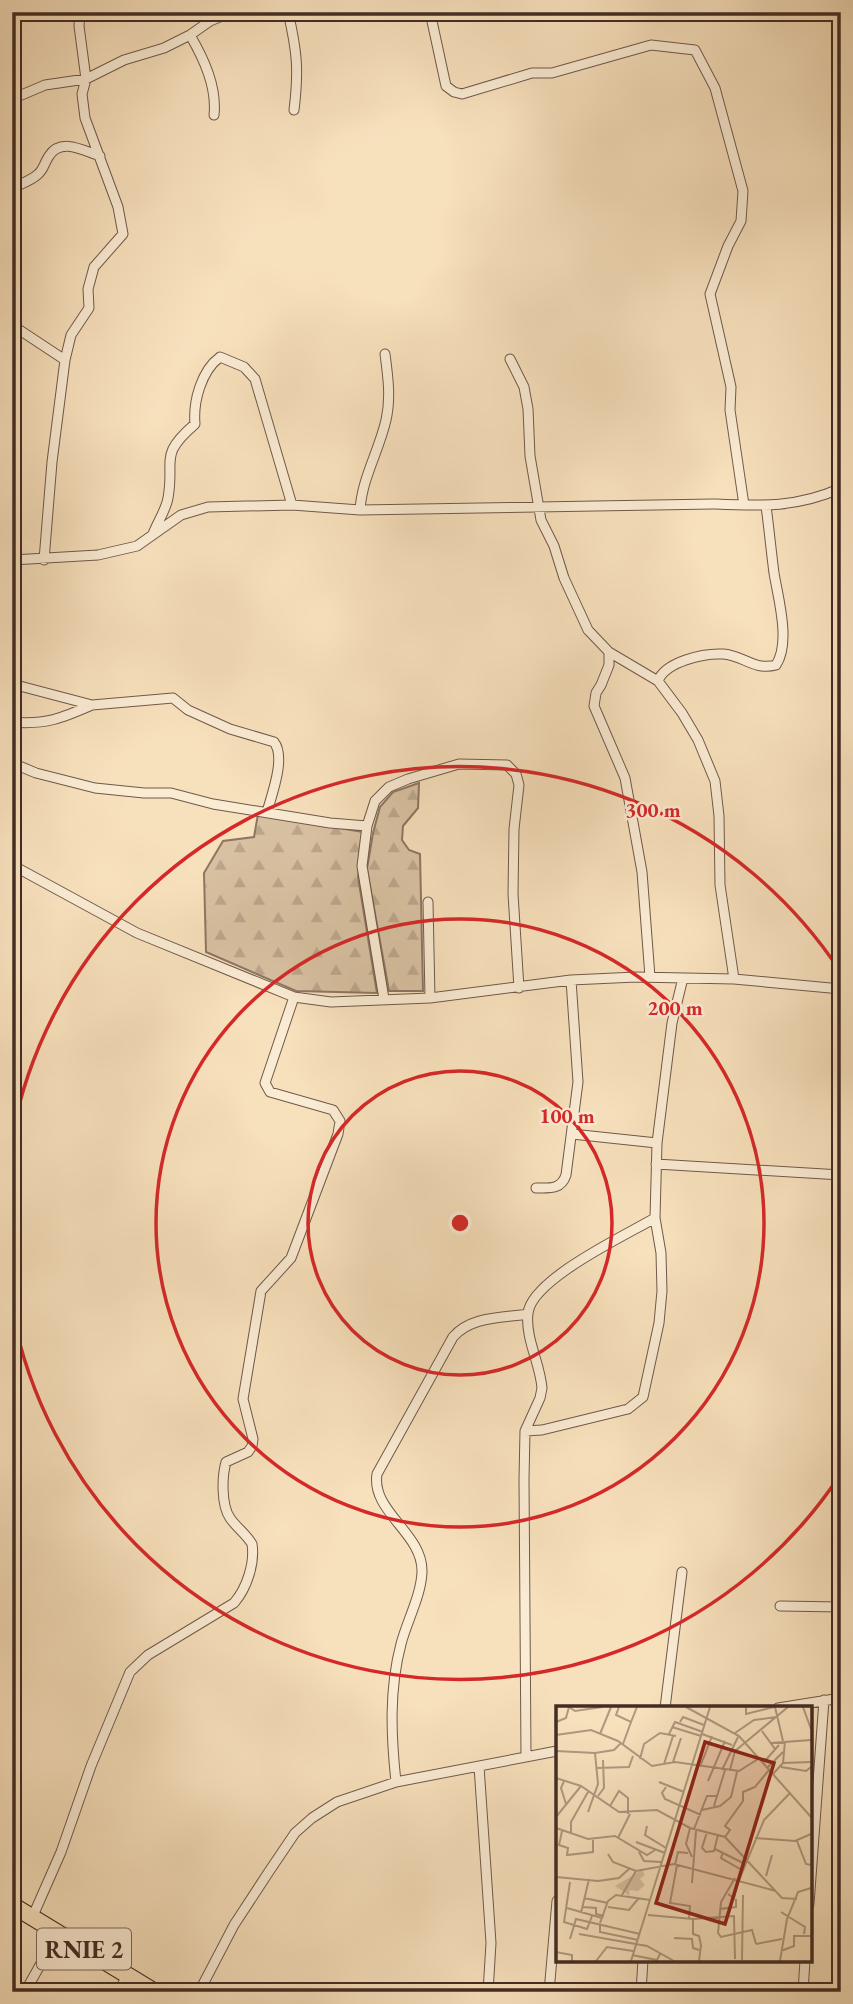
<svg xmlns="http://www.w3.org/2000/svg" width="853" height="2004" font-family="'EB Garamond',serif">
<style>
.forest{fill:url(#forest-firs);stroke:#8e7663;stroke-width:2}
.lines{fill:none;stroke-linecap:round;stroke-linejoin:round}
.minor-casing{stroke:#70594a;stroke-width:11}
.trunk-casing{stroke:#432c24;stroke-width:18}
.minor{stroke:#faebd3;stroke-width:9}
.trunk{stroke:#f7e0bc;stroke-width:16}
.ring{fill:none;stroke:#d62828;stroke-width:3.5}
.labels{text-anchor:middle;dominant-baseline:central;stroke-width:5;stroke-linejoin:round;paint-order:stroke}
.shield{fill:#faebd3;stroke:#7a6558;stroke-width:2}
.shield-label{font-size:24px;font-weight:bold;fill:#432c24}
.inset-road{fill:none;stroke:#af987f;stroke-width:2}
.view{fill:#8f2418;fill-opacity:0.15;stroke:#8f2418;stroke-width:3.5}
.inset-edge{fill:none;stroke:#432c24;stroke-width:3.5}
.centre{fill:#d62828;stroke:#faebd3;stroke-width:3.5}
.ring-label{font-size:21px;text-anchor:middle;font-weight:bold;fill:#d62828;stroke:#faebd3;stroke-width:5;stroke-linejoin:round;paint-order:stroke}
</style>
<defs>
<pattern id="forest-firs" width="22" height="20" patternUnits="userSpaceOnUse" patternTransform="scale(1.75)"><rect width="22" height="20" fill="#d8c1a2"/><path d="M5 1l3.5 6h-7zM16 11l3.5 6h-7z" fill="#bba68b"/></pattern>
</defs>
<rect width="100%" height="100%" fill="#f7e0bc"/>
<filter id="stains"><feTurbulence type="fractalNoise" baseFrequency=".00286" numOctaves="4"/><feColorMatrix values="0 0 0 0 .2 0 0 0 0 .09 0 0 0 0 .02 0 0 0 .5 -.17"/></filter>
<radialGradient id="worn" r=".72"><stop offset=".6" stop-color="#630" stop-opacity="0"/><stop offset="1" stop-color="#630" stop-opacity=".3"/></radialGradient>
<!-- forest -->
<path class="forest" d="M419,783L418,808L403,826L402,840L409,850L420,854L423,991H389L367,869L373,833L380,807L393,792Z
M258,814L363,832L358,877L377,993L296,991L206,952L204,873L223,841L254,837Z"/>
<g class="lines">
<!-- minor casing -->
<g class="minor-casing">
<path id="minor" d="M288,12C297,51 299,70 294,110
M430,12L446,86L454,92L462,94L532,73H552L651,45L695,50L715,88L743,191L741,221L728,246L710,294L731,387L730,410L744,505
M190,35C204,59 217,87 214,115
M12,99L45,85L86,79L124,60L164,48L190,35L210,21L232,12
M12,189C20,184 30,181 37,175C44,170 44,163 49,156C61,137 84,151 100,156
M12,325L65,360
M510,359L524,387L528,409L530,456L541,520L554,546L564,578L588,630L609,652V665L601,685L596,693L594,706L625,778L642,872L650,977
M360,510C362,478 379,451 386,420C391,398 388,377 385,354
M153,534C157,523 166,510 168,498C175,459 158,456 195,424C193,402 201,371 220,357L244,367L255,379L292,505
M12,560L98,555L137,546L181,515L208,507L292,505L360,510L713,504C760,506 797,508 841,488
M44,560L52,462L65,360L71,335L89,308L88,289L94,267L123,234L118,207L85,118L82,94L86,79L79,26L80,12
M609,652L658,681L682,713L698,740L715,781L719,816L720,885L734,979
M12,669L16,685L12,710
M658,681C665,662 703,653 723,654C743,655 754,671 776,665C791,642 778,598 774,573C771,550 769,528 766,506
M16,685L92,705L173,698L188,710L230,729L274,742C286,757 272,794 267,812
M12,722C46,725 62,718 92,705
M12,763L36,773L95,788L144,793H171L213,804L330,823L367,826
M12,865L137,933L294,997L331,1002L430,998L571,980L636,977L734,979L841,989
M428,902L430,998
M384,999L362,866L367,826L375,801L389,787L408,779L459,764L507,765L516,774L519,785L514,829L513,894L519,988
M572,1134L657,1143
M656,1164L841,1175
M536,1188C549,1188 561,1190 566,1175L578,1082L571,980
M525,1431L542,1430L628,1409L643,1397L659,1323L662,1291L661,1253L655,1218L657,1143L672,1023L683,978
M780,1606L841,1607
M665,1708L682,1572
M778,1708L841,1698
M526,1756L524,1479L525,1431L540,1398L542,1388C540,1363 525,1338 528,1313C532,1279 626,1235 655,1218
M479,1766L491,1943L488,1992
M396,1782C391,1736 389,1689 401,1644C407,1621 421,1596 422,1572C423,1533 371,1512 377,1474L453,1337C471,1316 502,1318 528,1314
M809,1904L824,1700
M32,1918L61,1852L91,1766L130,1672L148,1655L234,1603C247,1588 255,1563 252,1544C246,1534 236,1527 230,1518C221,1505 222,1476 226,1462L248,1452L252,1446L253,1439L243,1399L261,1291L291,1258L338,1134L340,1121L333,1110L270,1092L265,1083L294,997
M25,1992L58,1933
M119,1992L127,1975
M199,1992L234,1925L268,1873L295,1833L312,1818L337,1802L396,1782L557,1751
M549,1992L557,1901
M641,1992L643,1960
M803,1992L805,1960"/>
</g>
<!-- trunk casing -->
<g class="trunk-casing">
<path id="trunk" d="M12,1905L155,1992"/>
</g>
<!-- minor -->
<use href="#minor" class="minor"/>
<!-- trunk -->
<use href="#trunk" class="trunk"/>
</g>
<!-- distance rings -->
<g class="ring">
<circle cx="460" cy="1223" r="152"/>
<circle cx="460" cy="1223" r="304"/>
<path d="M840 1475A456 456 0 0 1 12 1310M12 1136A456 456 0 0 1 840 971"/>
</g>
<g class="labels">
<!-- shield labels -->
<rect class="shield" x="37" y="1928.5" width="94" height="41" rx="5"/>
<g class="shield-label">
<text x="84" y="1949">RNIE 2</text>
</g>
</g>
<!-- overview -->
<g transform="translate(556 1706)">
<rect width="256" height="256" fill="#f7e0bc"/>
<path d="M86,164L89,169L84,173L89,179L82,185L73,184L74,190L59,180Z" fill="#d8c1a2"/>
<path class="inset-road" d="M13,1L19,5L46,1M63,1L60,9L75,16L81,1M130,1L183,30L255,111M190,1V8L218,1M219,1L227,35M247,1L255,23M0,16L10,12L13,1M124,16L127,11L148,19M116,21L145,30M206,25L219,43M179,27L198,14L220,11M44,28L55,1M113,28L119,16L147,26M146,28L176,39M0,29L35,24L62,35L96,60L119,56L183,65L202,53M215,37L255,34M67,38L75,16M0,45L39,47L58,44L65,37M84,53L88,38L104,27L120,30M117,56L125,32M208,56L223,39M227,57L255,56M108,58L117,30M144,61L156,30M212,61L227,46M225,61L250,65L255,61M41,62L73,61L77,50M166,64L182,31M174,64L179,45L232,1M217,68L227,57L229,35M0,72L25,80L63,106L101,104L134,122L169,131L226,192L241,193M8,75L5,82L10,98M152,75L169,35M103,76L128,86M110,81L106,87L109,93L145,109M42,90L48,82L47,54M54,100L63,85L72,92V108M158,100L169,64M146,104L164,100L175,91L181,66M32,106L42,78L39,47M0,111L25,80M91,120L89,129L110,142M0,122L32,133L59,130L91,149L99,144M134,122L130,138L136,151M138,123L151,90H162M6,125L3,139L12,142L11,149L37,146V134M151,126L146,142L150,146L158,145L162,129M15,128V116L32,86M169,131L174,124L169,120L187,95V86L199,81L213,64M62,132L74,108M199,132L239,135L255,128M241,135L250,158L255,159M80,136L109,147M159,143L187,157M83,146L88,155L105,156M167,146L165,152L184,163M52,148L57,156L80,165L118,158L220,185M119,159L122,146L132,147M121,159L114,197L134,200L133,212M210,170L216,149M0,171L42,175L63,172L73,163M179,172L165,196L162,227L165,231L196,224L200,238M183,174L208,114L234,87M14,176L8,216L31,223L36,210M136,177L140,125M172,188L178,192L182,173M66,189L80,165M28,192L52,197M27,201L40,202V208L48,210M52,201L73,204L82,193M11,202L46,212M164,203L180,201V193M225,206L249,221L248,228M25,207L33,173M92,209L137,213L178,210L179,253M137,213V228L143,230L145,239L143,255M44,217L52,195L60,189L94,194M44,219V226L82,234M23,228L91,240L118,255M118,232L136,233L137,242L143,244M14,233L20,213L84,228M200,238L226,233M225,245L238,240V230H255M0,246L16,249V255M76,249L101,254L104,248M186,254L187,189M40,255L51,241L77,245M75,255L154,1M224,255L231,213L242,186L255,182"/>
<path class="view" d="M149,36L218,57L169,218L100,197Z"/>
<rect width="256" height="256" class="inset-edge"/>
</g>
<circle cx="460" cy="1223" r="10" class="centre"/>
<g class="ring-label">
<text x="653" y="817">300 m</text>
<text x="675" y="1015">200 m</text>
<text x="567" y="1123">100 m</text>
</g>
<!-- margin -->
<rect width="853" height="2004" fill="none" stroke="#f7e0bc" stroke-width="42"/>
<rect x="14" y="14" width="825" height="1976" fill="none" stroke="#432c24" stroke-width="3.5"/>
<rect x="21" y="21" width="811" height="1962" fill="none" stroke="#432c24" stroke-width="2"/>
<rect width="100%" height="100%" filter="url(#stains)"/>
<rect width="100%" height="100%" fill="url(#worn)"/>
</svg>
